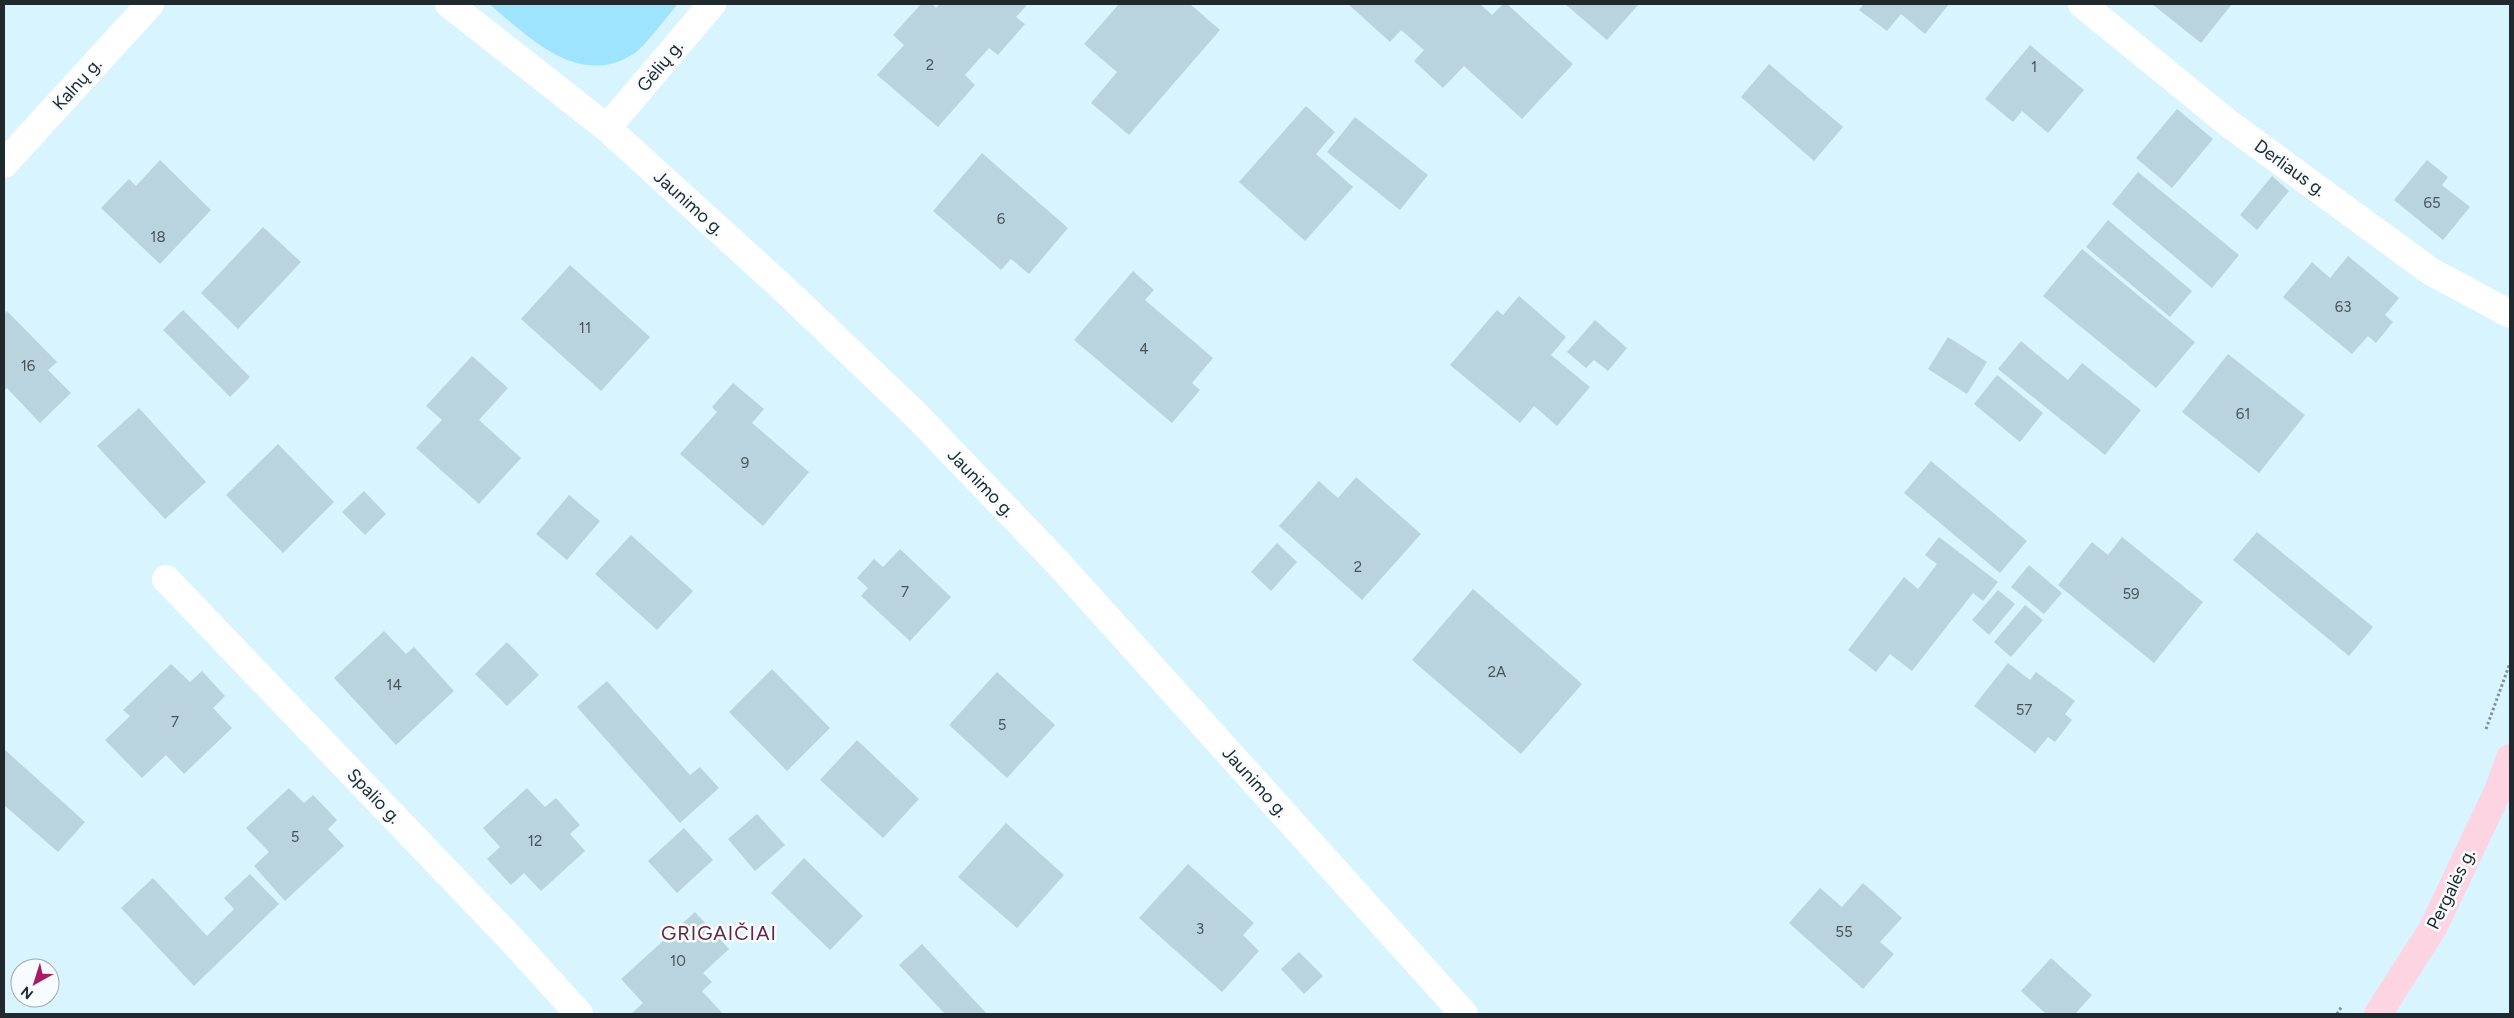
<svg xmlns="http://www.w3.org/2000/svg" width="2514" height="1018" font-family="Figtree,sans-serif">
<style>
.green{fill:#9ee4ff}
.building{fill:#b9d4df}
.lines{fill:none;stroke-linecap:round;stroke-linejoin:round}
.path{stroke:#7f929a;stroke-width:3;stroke-dasharray:2.5 2.5;stroke-linecap:butt}
.street{stroke:#fff;stroke-width:28}
.primary{stroke:#fdd4e1;stroke-width:28}
.labels{text-anchor:middle;dominant-baseline:central;stroke-width:5;stroke-linejoin:round;paint-order:stroke}
.number-label{font-size:15px;fill:#46545a}
.street-label{font-size:18px;fill:#202a2e;stroke:#f7fdff}
.quarter-label{font-size:20px;letter-spacing:1px;fill:#672540;stroke:#f7fdff}
</style>
<rect width="100%" height="100%" fill="#d8f4ff"/>
<!-- green -->
<path class="green" d="M489,4H678C667,16 647,44 635,53C579,90 529,37 489,4Z"/>
<!-- building -->
<path class="building" d="M921,4H932L936,8L940,4H1028L1016,17L1025,24L998,55L989,48L965,75L975,85L938,127L877,75L904,45L893,35Z
M1119,4H1190L1220,30L1129,135L1091,103L1117,72L1084,44Z
M1348,4H1480L1492,15L1503,4H1507L1573,64L1522,119L1464,66L1443,88L1414,61L1424,50L1401,30L1390,42Z
M1565,4H1639L1607,40Z
M1864,4H1949L1925,34L1901,14L1887,31L1859,10Z
M2152,4H2232L2201,43Z
M2030,45L2084,90L2048,133L2022,111L2013,122L1985,99Z
M1769,64L1843,127L1814,161L1741,97Z
M1306,106L1335,132L1316,154L1353,187L1305,241L1239,182Z
M2177,109L2213,139L2172,188L2136,158Z
M1355,117L1428,175L1400,210L1327,152Z
M982,153L1068,228L1029,274L1011,259L1001,270L933,211Z
M160,160L211,210L160,264L101,208L129,179L136,186Z
M2427,160L2448,177L2442,185L2470,207L2443,240L2394,200Z
M2138,172L2239,255L2212,288L2112,204Z
M2272,176L2289,191L2257,230L2240,215Z
M2108,220L2192,291L2170,317L2086,247Z
M263,227L301,262L238,329L201,293Z
M2082,249L2195,342L2156,388L2043,296Z
M2348,256L2399,298L2385,315L2393,322L2376,343L2368,336L2352,354L2283,297L2312,262L2330,278Z
M570,265L650,337L601,391L521,319Z
M1133,271L1154,290L1145,300L1213,358L1192,383L1200,390L1172,423L1074,340Z
M1519,296L1566,337L1551,355L1590,387L1557,426L1534,406L1520,423L1450,365L1497,310L1503,315Z
M183,310L250,377L230,397L163,330Z
M7,311L57,362L48,370L71,393L40,423L7,388L4,391V314Z
M1595,320L1627,348L1608,371L1594,360L1586,368L1567,352Z
M1948,337L1987,362L1967,394L1928,369Z
M2021,341L2068,380L2082,363L2141,410L2105,455L1998,369Z
M2228,354L2305,415L2259,473L2182,412Z
M472,356L508,388L479,420L521,458L479,504L416,448L442,420L426,406Z
M1997,375L2043,413L2020,442L1974,404Z
M733,383L764,409L752,423L809,472L763,526L680,454L717,412L712,407Z
M139,408L206,482L165,519L97,446Z
M278,444L334,502L283,553L226,495Z
M1931,461L2027,541L2000,573L1904,493Z
M1356,477L1421,534L1362,600L1279,526L1319,481L1338,498Z
M364,491L386,514L365,535L342,512Z
M569,495L600,521L567,560L536,534Z
M2257,532L2373,627L2349,656L2233,560Z
M631,535L693,591L657,630L595,574Z
M1939,537L1998,582L1983,601L1973,593L1912,671L1890,654L1876,672L1848,650L1904,577L1918,589L1937,564L1925,555Z
M2122,537L2203,602L2154,663L2058,585L2092,542L2108,555Z
M1277,543L1297,562L1271,591L1251,572Z
M900,549L951,597L910,641L861,596L868,588L857,578L874,559L883,567Z
M2029,565L2062,593L2044,614L2011,587Z
M1473,589L1582,684L1521,754L1412,660Z
M1998,590L2015,604L1989,635L1972,620Z
M2025,605L2043,620L2011,657L1994,642Z
M384,631L406,654L414,647L454,691L396,745L334,678Z
M507,642L539,675L507,706L475,674Z
M2008,663L2030,680L2036,672L2075,701L2065,714L2072,720L2055,742L2048,737L2035,753L1974,706Z
M171,664L190,682L202,671L225,696L213,708L232,728L184,774L166,755L142,778L105,740L130,716L123,710Z
M772,669L830,728L787,771L729,712Z
M997,672L1055,725L1007,778L949,725Z
M607,681L690,775L700,767L719,788L680,823L577,707Z
M857,740L919,799L883,838L820,780Z
M4,749L85,822L58,852L4,805Z
M289,788L304,803L313,795L337,820L328,829L344,846L285,901L254,866L269,852L246,828Z
M527,788L545,807L556,798L580,825L570,834L585,851L541,891L524,873L511,885L487,859L500,847L483,828Z
M757,814L785,845L755,871L728,839Z
M1006,823L1064,875L1017,928L958,877Z
M684,828L713,860L677,893L648,861Z
M804,858L863,916L830,950L771,893Z
M1188,864L1254,923L1243,935L1259,951L1222,992L1139,918Z
M250,874L279,904L194,986L121,908L153,878L207,936L234,909L224,898Z
M1863,883L1902,918L1880,942L1894,954L1863,989L1789,923L1820,888L1842,907Z
M695,912L729,949L703,973L712,982L702,991L723,1014H633L632,1013L643,1003L621,979Z
M922,944L987,1014H945L899,965Z
M1299,952L1323,976L1304,994L1281,969Z
M2051,958L2092,995L2075,1014H2046L2021,991Z"/>
<g class="lines">
<!-- path -->
<path class="path" d="M2486,729L2510,663
M2337,1014L2342,1006"/>
<!-- street -->
<path class="street" d="M449,4L607,128L783,288L916,415L1058,563L1464,1014
M2082,4L2228,123L2430,271L2510,314
M607,128L712,4
M4,164L150,4
M166,579L512,940L579,1014"/>
<!-- primary -->
<path class="primary" d="M2378,1014L2433,928L2498,791L2510,758"/>
</g>
<g class="labels">
<!-- number labels -->
<g class="number-label">
<text x="930" y="65">2</text>
<text x="2034" y="67">1</text>
<text x="2432" y="203">65</text>
<text x="1001" y="219">6</text>
<text x="158" y="237">18</text>
<text x="2343" y="307">63</text>
<text x="585" y="328">11</text>
<text x="1144" y="349">4</text>
<text x="28" y="366">16</text>
<text x="2243" y="414">61</text>
<text x="745" y="463">9</text>
<text x="1358" y="567">2</text>
<text x="905" y="592">7</text>
<text x="2131" y="594">59</text>
<text x="1497" y="672">2A</text>
<text x="394" y="685">14</text>
<text x="2024" y="710">57</text>
<text x="175" y="722">7</text>
<text x="1002" y="725">5</text>
<text x="295" y="837">5</text>
<text x="535" y="841">12</text>
<text x="1200" y="929">3</text>
<text x="1844" y="932">55</text>
<text x="678" y="961">10</text>
</g>
<!-- street labels -->
<g class="street-label">
<text transform="translate(660 66) rotate(-50)">Gėlių g.</text>
<text transform="translate(77 84) rotate(-48)">Kalnų g.</text>
<text transform="translate(2290 168) rotate(36)">Derliaus g.</text>
<text transform="translate(689 203) rotate(42)">Jaunimo g.</text>
<text transform="translate(981 483) rotate(46)">Jaunimo g.</text>
<text transform="translate(1255 782) rotate(48)">Jaunimo g.</text>
<text transform="translate(374 796) rotate(46)">Spalio g.</text>
<text transform="translate(2451 889) rotate(-64)">Pergalės g.</text>
</g>
<!-- quarter labels -->
<g class="quarter-label">
<text x="719" y="933">GRIGAIČIAI</text>
</g>
</g>
<!-- border -->
<rect width="2514" height="1018" fill="none" stroke="#202a2e" stroke-width="10"/>
<!-- north arrow -->
<g transform="translate(35 983) rotate(219)"><circle r="24" fill="#f7fdff" stroke="#a1a9ab"/>
<path d="M0-4L9 19L0 12L-9 19Z" fill="#a81d61"/>
<text y="-8" font-size="14" font-weight="bold" text-anchor="middle" fill="#202a2e">N</text>
</g>
</svg>
